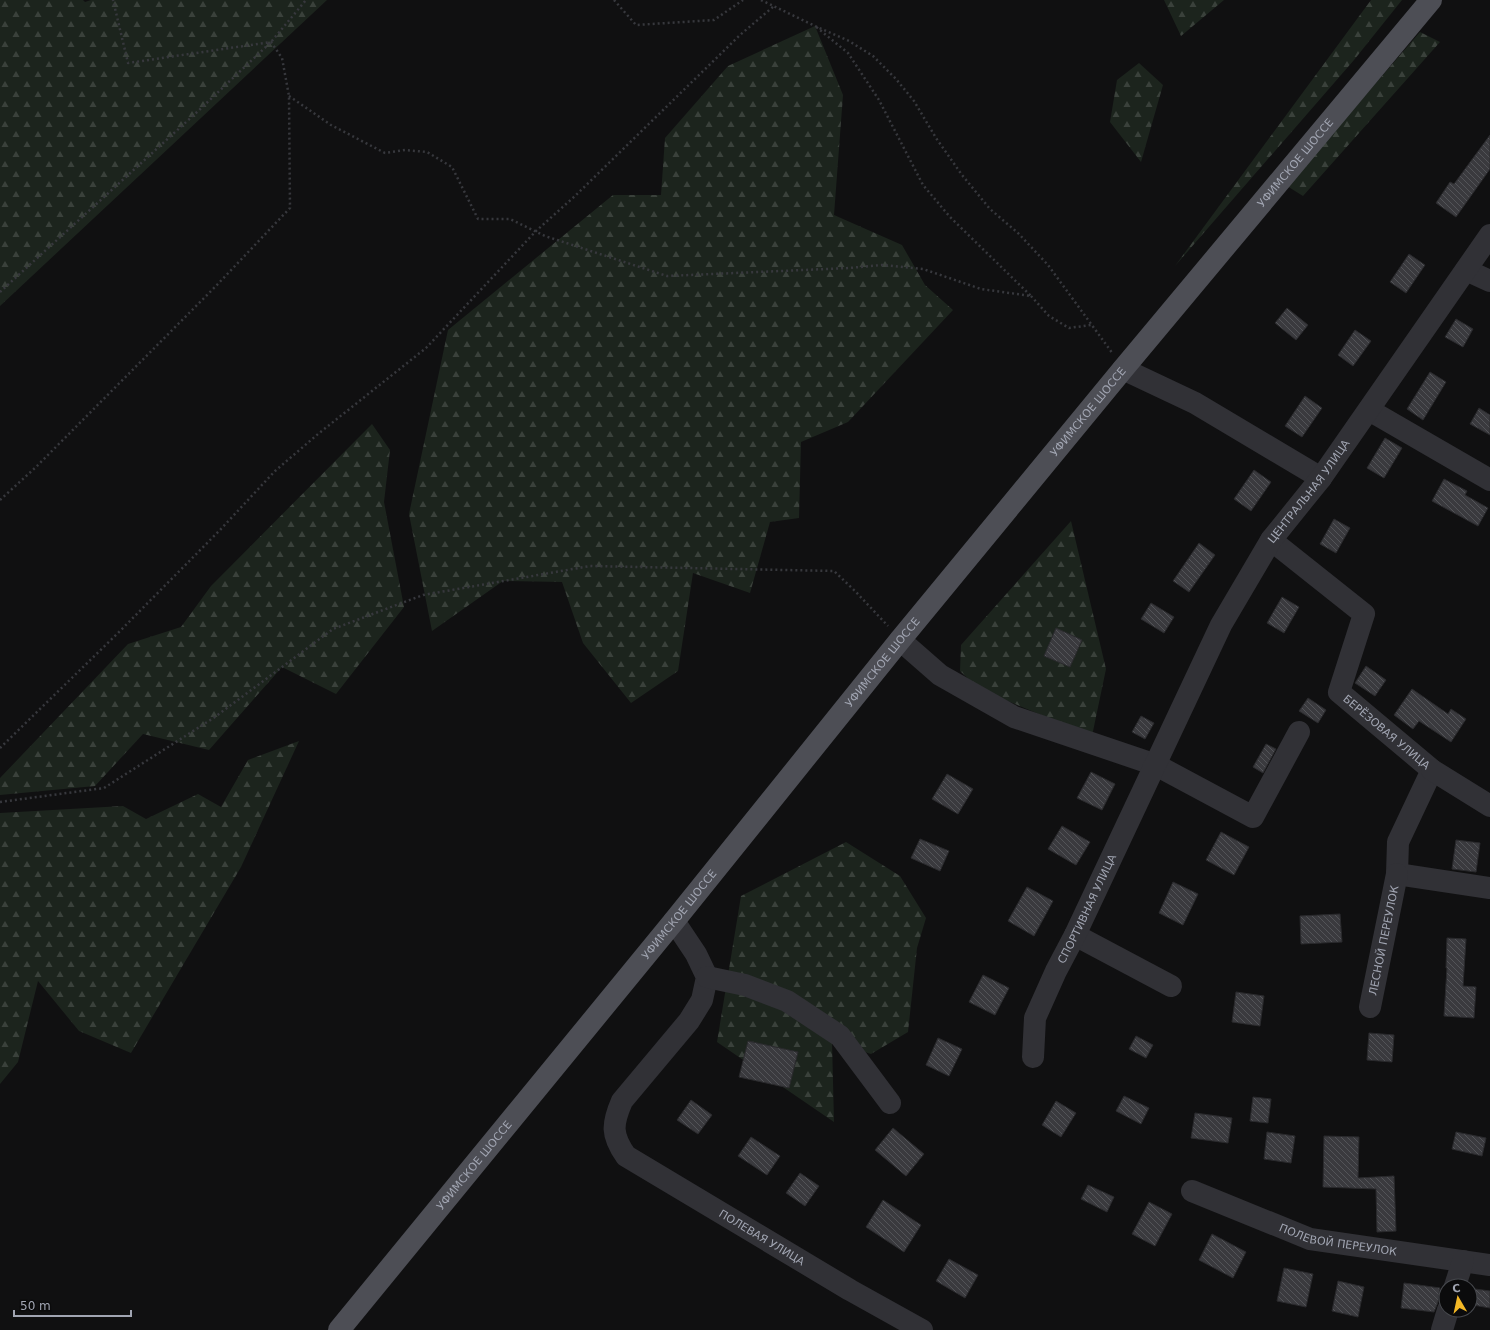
<svg xmlns="http://www.w3.org/2000/svg" width="1490" height="1330" font-family="'DejaVu Sans',sans-serif">
<style>
.forest{fill:url(#forest-firs)}
.building{fill:url(#building-back-hatch);stroke:#2a2a2d}
.lines{fill:none;stroke-linecap:round;stroke-linejoin:round}
.path{stroke:#37383d;stroke-width:2.5;stroke-dasharray:2 3;stroke-linecap:butt}
.minor{stroke:#313136;stroke-width:22}
.major{stroke:#4d4e55;stroke-width:22}
.labels{text-anchor:middle;dominant-baseline:central;stroke-width:3.5;stroke-linejoin:round;paint-order:stroke}
.street-label{font-size:11px;fill:#a1a5b2;stroke:#0b0b0c}
</style>
<defs>
<pattern id="forest-firs" width="22" height="20" patternUnits="userSpaceOnUse"><rect width="22" height="20" fill="#1c241d"/><path d="M5 1l3.5 6h-7zM16 11l3.5 6h-7z" fill="#3a413b"/></pattern>
<pattern id="building-back-hatch" width="6" height="6" patternUnits="userSpaceOnUse"><rect width="6" height="6" fill="#3a3a3e"/><path d="M-1 5l2 2M0 0l6 6M5-1l2 2" fill="none" stroke="#535458"/></pattern>
</defs>
<rect width="100%" height="100%" fill="#101011"/>
<!-- forest -->
<path class="forest" d="M0,0H83L85,2L91,0H327L0,306Z
M1164,0H1224L1181,36Z
M1371,0H1402L1354,60L1175,266Z
M815,26L843,95L834,215L902,245L925,285L953,310L848,422L801,442L799,518L770,522L750,593L693,573L678,671L631,703L583,643L562,582L503,581L432,631L409,514L448,330L613,195H661L665,138L728,66Z
M1420,32L1440,42L1303,196L1287,186Z
M1139,63L1163,85L1141,162L1110,122L1117,80Z
M372,424L390,450L384,502L404,607L336,694L282,667L209,750L143,734L95,786L0,795V778L128,644L181,627L211,586Z
M1071,521L1106,669L1092,736L979,689L960,671L961,645Z
M299,741L241,867L131,1053L79,1031L38,981L18,1062L0,1084V813L123,806L146,819L198,794L221,807L248,760Z
M846,842L900,876L926,918L917,948L908,1032L871,1054L832,1042L834,1122L717,1042L741,896Z"/>
<!-- building -->
<path class="building" d="M1490,135V169L1456,217L1436,203L1450,182L1454,184Z
M1409,254L1425,265L1406,293L1390,282Z
M1287,308L1308,325L1296,340L1275,323Z
M1456,319L1473,329L1463,347L1445,337Z
M1355,330L1371,341L1353,366L1338,355Z
M1430,372L1446,382L1423,420L1407,409Z
M1305,396L1322,408L1302,437L1285,426Z
M1479,408L1490,415V435L1470,424Z
M1385,438L1402,448L1384,478L1367,468Z
M1254,470L1271,482L1251,511L1234,499Z
M1444,479L1467,491L1465,495L1488,508L1478,526L1432,501Z
M1334,519L1350,528L1336,553L1320,544Z
M1199,543L1215,555L1189,592L1173,581Z
M1282,597L1299,607L1284,633L1267,623Z
M1151,603L1174,617L1164,633L1141,619Z
M1056,628L1082,640L1070,667L1044,656Z
M1366,666L1386,680L1375,696L1355,683Z
M1412,689L1448,714L1451,709L1466,719L1451,742L1419,721L1413,729L1394,715Z
M1308,698L1326,710L1318,723L1299,711Z
M1141,716L1154,723L1145,739L1132,732Z
M1266,744L1276,749L1263,773L1253,767Z
M1091,772L1115,784L1102,810L1077,798Z
M947,774L973,789L958,814L932,799Z
M1062,826L1090,842L1076,865L1048,849Z
M1221,832L1249,847L1234,875L1206,860Z
M920,839L949,851L940,871L911,858Z
M1456,840L1480,843L1476,872L1452,869Z
M1173,882L1198,894L1183,925L1159,913Z
M1027,887L1053,901L1034,936L1008,921Z
M1340,914L1342,942L1301,944L1300,916Z
M1447,938L1466,939L1463,986L1476,987L1474,1018L1444,1016L1447,968H1446Z
M983,975L1009,988L995,1015L969,1002Z
M1236,992L1264,996L1260,1026L1232,1022Z
M1369,1033L1394,1035L1392,1062L1367,1060Z
M1136,1036L1153,1045L1146,1058L1129,1049Z
M938,1038L962,1049L949,1076L926,1065Z
M748,1041L798,1052L789,1088L739,1077Z
M1124,1096L1149,1108L1141,1124L1116,1111Z
M1253,1097L1271,1099L1268,1123L1250,1121Z
M691,1100L712,1115L698,1134L677,1120Z
M1056,1101L1076,1113L1061,1137L1042,1125Z
M1195,1113L1232,1118L1228,1143L1191,1138Z
M893,1128L924,1154L906,1176L875,1150Z
M1267,1132L1295,1136L1291,1163L1264,1159Z
M1456,1132L1486,1138L1482,1156L1452,1149Z
M1324,1136L1359,1137L1358,1178L1394,1176L1396,1231L1377,1232L1376,1189L1323,1187Z
M751,1137L780,1156L767,1175L738,1156Z
M800,1173L819,1186L805,1206L786,1193Z
M1088,1185L1114,1197L1107,1212L1081,1199Z
M883,1200L921,1225L904,1252L866,1227Z
M1149,1202L1172,1214L1155,1246L1132,1234Z
M1212,1234L1246,1252L1233,1278L1199,1260Z
M949,1259L978,1275L965,1298L936,1281Z
M1284,1268L1313,1274L1306,1307L1277,1301Z
M1338,1281L1364,1287L1358,1317L1332,1311Z
M1404,1283L1440,1288L1438,1302L1434,1312L1401,1308Z
M1475,1289L1490,1291V1308L1473,1305Z"/>
<g class="lines">
<!-- path -->
<path class="path" d="M614,0L636,25L714,20L743,0
M761,0L815,26L849,41L873,56L896,79L914,101L936,138L962,175L990,209L1018,233L1048,265L1113,354
M289,96L331,125L385,153L405,150L427,152L452,167L478,219H510L545,236L667,276L849,268L882,265L923,269L981,289L1031,296L950,217L923,185L879,100L848,53L815,26
M0,292L196,113L271,42L306,0
M1031,296L1049,316L1069,328L1091,325
M0,500L36,467L215,287L290,208L289,96L282,58L271,42L128,63L113,0
M0,748L119,632L220,530L275,471L318,434L426,348L536,231L575,196L740,35L774,6
M0,802L104,788L215,717L333,629L423,595L590,566L834,571L855,591L888,626"/>
<!-- minor -->
<g class="minor">
<path d="M1466,270L1490,281"/>
<path d="M1123,369L1195,403L1321,478"/>
<path d="M1369,410L1490,480"/>
<path id="s1" d="M1271,540L1364,614L1339,692L1432,770L1398,842L1397,874L1490,888"/>
<path d="M900,640L940,675L1014,717L1156,765L1253,817L1299,732"/>
<path d="M1432,770L1490,806"/>
<path id="s2" d="M674,921L696,954L707,977L702,1000L689,1021L622,1101C612,1124 611,1135 626,1156L850,1290L922,1330"/>
<path d="M1075,935L1171,986"/>
<path d="M707,977L745,985L787,1001L840,1036L890,1103"/>
<path id="s3" d="M1370,1007L1397,874"/>
<path id="s4" d="M1033,1057L1035,1018L1056,971L1075,935L1221,625L1271,540L1321,478L1490,235"/>
<path id="s5" d="M1192,1191L1310,1239L1490,1265"/>
<path d="M1455,1286L1463,1261"/>
<path d="M1442,1330L1448,1310"/>
</g>
<!-- major -->
<path class="major" id="s6" d="M339,1330L674,921L900,640L1123,369L1431,0"/>
</g>
<g class="labels">
<!-- street labels -->
<g class="street-label">
<text stroke="none"><textPath href="#s6" startOffset="1509">УФИМСКОЕ ШОССЕ</textPath></text>
<text stroke="none"><textPath href="#s6" startOffset="1185">УФИМСКОЕ ШОССЕ</textPath></text>
<text stroke="none"><textPath href="#s4" startOffset="634">ЦЕНТРАЛЬНАЯ УЛИЦА</textPath></text>
<text stroke="none"><textPath href="#s6" startOffset="861">УФИМСКОЕ ШОССЕ</textPath></text>
<text stroke="none"><textPath href="#s1" startOffset="263">БЕРЁЗОВАЯ УЛИЦА</textPath></text>
<text stroke="none"><textPath href="#s4" startOffset="160">СПОРТИВНАЯ УЛИЦА</textPath></text>
<text stroke="none"><textPath href="#s6" startOffset="537">УФИМСКОЕ ШОССЕ</textPath></text>
<text stroke="none"><textPath href="#s3" startOffset="68">ЛЕСНОЙ ПЕРЕУЛОК</textPath></text>
<text stroke="none"><textPath href="#s6" startOffset="213">УФИМСКОЕ ШОССЕ</textPath></text>
<text stroke="none"><textPath href="#s2" startOffset="435">ПОЛЕВАЯ УЛИЦА</textPath></text>
<text stroke="none"><textPath href="#s5" startOffset="155">ПОЛЕВОЙ ПЕРЕУЛОК</textPath></text>
</g>
</g>
<!-- north arrow -->
<g transform="translate(1458 1298) rotate(351)"><circle r="19" fill="#0b0b0c" stroke="#47494e"/>
<path d="M0-3L7 15L0 10L-7 15Z" fill="#f4b826"/>
<text y="-6" font-size="11" font-weight="bold" text-anchor="middle" fill="#a1a5b2">С</text>
</g>
<!-- scale -->
<path d="M14 1310v6h117v-6" fill="none" stroke="#a1a5b2" stroke-width="2"/>
<text x="20" y="1310" font-size="12" fill="#a1a5b2" stroke="#0b0b0c" stroke-width="3" paint-order="stroke">50 m</text>
</svg>
